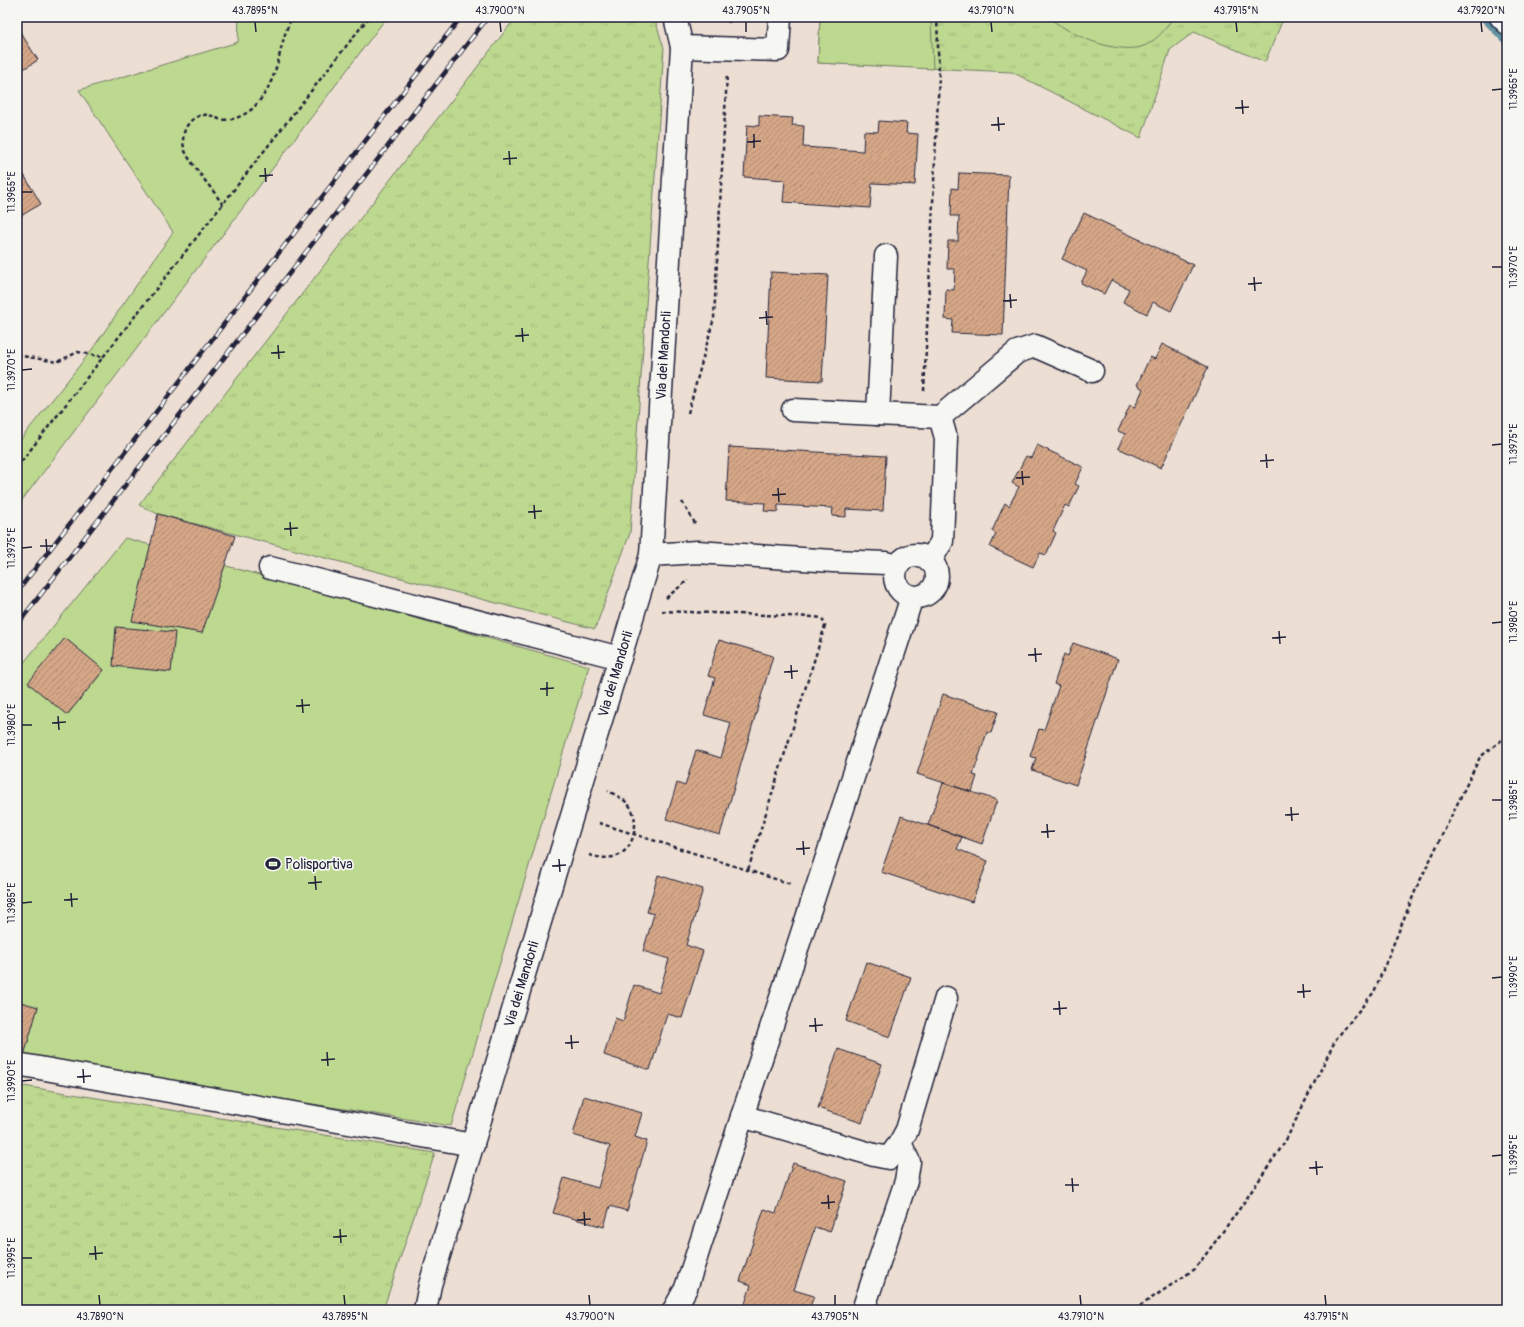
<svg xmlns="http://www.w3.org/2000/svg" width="1524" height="1327" font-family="Pangolin,sans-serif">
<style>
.grass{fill:url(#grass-tufts);stroke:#707d65}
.park{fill:#bdd88f;stroke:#707d65}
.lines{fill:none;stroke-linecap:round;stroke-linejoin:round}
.stream{stroke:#6192a0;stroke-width:9}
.building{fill:url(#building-hatch);stroke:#22223b}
.minor-casing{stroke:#22223b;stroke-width:25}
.path{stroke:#22223b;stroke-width:2.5;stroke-dasharray:4 3;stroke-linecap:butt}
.minor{stroke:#f6f6f2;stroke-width:22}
.rail-casing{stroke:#22223b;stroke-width:4.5}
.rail{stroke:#f6f6f2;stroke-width:3;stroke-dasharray:9;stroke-linecap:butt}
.ticks{fill:none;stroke:#22223b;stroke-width:1.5}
.labels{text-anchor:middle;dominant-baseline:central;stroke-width:3.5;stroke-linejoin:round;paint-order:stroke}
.street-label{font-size:14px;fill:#22223b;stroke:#f6f6f2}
.poi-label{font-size:14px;fill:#22223b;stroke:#f6f6f2;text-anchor:start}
.neatline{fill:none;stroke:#22223b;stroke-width:1.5}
.ticks-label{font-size:10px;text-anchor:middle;fill:#22223b}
</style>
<defs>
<pattern id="grass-tufts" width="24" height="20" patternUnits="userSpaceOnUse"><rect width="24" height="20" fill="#bdd88f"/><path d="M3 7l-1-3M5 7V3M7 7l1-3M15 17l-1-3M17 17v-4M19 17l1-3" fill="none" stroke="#a2b97c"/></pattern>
<pattern id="building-hatch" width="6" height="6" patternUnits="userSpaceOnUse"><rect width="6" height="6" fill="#d5a787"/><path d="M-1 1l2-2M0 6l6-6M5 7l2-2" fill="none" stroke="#ac8870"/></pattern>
</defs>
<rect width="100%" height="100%" fill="#ecded2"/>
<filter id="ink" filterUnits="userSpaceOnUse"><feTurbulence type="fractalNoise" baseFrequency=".025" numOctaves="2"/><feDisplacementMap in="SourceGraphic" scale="8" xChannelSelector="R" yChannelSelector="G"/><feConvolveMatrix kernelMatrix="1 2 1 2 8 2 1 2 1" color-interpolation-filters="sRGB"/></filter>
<g filter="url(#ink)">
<!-- grass -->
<path class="grass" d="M516,17H654L664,48L630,533L595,629L158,514L139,505Z
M820,17H1284L1265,62L1194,32L1170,50L1141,138L1012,72L818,63Z
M17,1085L435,1153L383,1310H17Z"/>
<!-- park -->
<path class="park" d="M239,17H387L17,507V444L91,351L173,232L79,90L238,42Z
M820,17H931L933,69L818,63Z
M1048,17H1173C1166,30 1152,46 1136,48C1107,51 1071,35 1048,17Z
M125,538L589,666L451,1126L17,1057V671Z"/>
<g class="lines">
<!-- stream -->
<path class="stream" d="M1484,17L1507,41"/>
</g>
<!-- building -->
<path class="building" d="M17,27L38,60L17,73Z
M759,116L793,118L792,125L804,126L803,147L863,151L864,131L878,132L879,121L907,123L906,133L918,134L915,185L872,183L870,208L783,202L785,180L744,177L747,125L759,126Z
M17,163L41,204L17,218Z
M959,173L1009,175L1003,335L952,333L953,320L945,319L946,289L954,290L955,269H947L948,241H958L959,216H951L952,188L958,189Z
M1084,213L1193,265L1171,311L1153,302L1147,314L1123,302L1129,289L1111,280L1104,294L1081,283L1087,271L1062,259Z
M771,272L828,275L822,381L766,378Z
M1162,344L1208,367L1161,468L1118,448L1125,434L1118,431L1130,405L1135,407L1143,389L1137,385L1150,357L1155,359Z
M1037,445L1083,467L1075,484L1079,486L1069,507L1065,505L1053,531L1056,533L1046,555L1040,553L1033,567L990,547L996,534L992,531L1005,503L1009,506L1019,487L1012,483L1026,456L1031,458Z
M729,447L886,456L883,511L846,509V517L832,516L833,508L778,505V512L764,511L765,503L726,501Z
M158,514L235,536L202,633L132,621Z
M116,627L175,632L171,672L113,666Z
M65,638L104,670L67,715L28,683Z
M719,640L773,656L720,835L666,819L677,783L685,786L696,750L721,758L731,723L704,715L715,678L708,676Z
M1073,643L1118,659L1076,785L1032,770L1036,758L1030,756L1039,729L1044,730L1059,686L1054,684L1064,654L1068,656Z
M943,694L998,712L991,733L987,732L973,775L977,776L972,792L917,774Z
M943,783L997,800L982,844L928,825Z
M901,816L962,837L957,849L988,861L972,902L881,872Z
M658,875L703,889L686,945L703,951L682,1018L667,1014L650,1070L604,1055L615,1018L623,1021L634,985L659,993L669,959L643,951L654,914L647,912Z
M866,962L911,977L890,1037L846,1021Z
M17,1001L38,1007L23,1059L17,1058Z
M838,1049L882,1064L862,1123L818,1108Z
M584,1096L642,1113L635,1137L647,1141L627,1211L610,1206L604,1227L553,1213L564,1178L598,1188L610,1146L573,1135Z
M793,1163L847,1181L830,1232L815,1227L794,1290L814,1296L809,1310H743L751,1285L740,1281L764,1209L776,1213Z"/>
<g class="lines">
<!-- minor casing -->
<g class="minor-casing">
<g id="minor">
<path d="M1501,17L1507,23"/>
<path d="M682,47L778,50L780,17"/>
<path d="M793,410L940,417"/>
<path d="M878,414L886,256"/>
<path d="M651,555L697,552L833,561L886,563L897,566"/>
<circle cx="916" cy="576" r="21"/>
<path d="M930,561L942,541L946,438L940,417L1017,352L1035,346L1092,371"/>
<path d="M270,568L620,658"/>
<path d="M17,1064L473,1145"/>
<path d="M742,1116L874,1155L889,1158L900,1143L907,1130L946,998"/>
<path id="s1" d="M425,1310L430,1285L651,555L682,47L675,17"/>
<path d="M674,1310L686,1288L912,597"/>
<path d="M863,1310L906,1181L909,1162L900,1143"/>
</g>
</g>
<!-- path -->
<path class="path" d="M729,23V17
M223,205C212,188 197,172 187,155C178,139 185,117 204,115C209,114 214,117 219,119C231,122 247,115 255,106C282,76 276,49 292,17
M17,355L57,362L78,352L103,357
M924,391L939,77L937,17
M688,413L714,318L727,74
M17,467L369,17
M682,502L696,525
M666,598L688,580
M662,611L814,617L822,618L825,626L748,870
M599,823L791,884
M589,855C597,857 605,859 613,857C635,853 642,817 627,803C622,798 614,794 608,791
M1134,1310L1195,1269L1238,1211L1285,1142L1336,1039L1374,992L1416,889L1480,757L1507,736"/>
<!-- minor -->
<use href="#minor" class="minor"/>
<!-- rail casing -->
<g class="rail-casing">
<path id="rail" d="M17,592L461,17
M17,625L488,17"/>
</g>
<!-- rail -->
<use href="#rail" class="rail"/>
</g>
</g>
<!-- ticks -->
<path class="ticks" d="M255,22L256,32M500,22L501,32M746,22V32M991,22L992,32M1236,22L1237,32M1481,22L1482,32M1492,90L1502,89M1242,100L1243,114M1235,108L1249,107M998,117L999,131M991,125L1005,124M754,134V148M747,142L761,141M509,151L510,165M503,159L517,158M265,168L266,182M259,176L273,175M22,192H32M1492,267H1502M1254,277L1255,291M1248,284L1262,283M1010,294L1011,308M1003,301L1017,300M766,311L767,325M759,318L773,317M522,328L523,342M515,336L529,335M278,345L279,359M271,353L285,352M22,370L32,369M1492,445L1502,444M1266,454L1267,468M1260,461L1274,460M1022,471L1023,485M1016,478L1030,477M778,488L779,502M772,495L786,494M534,505L535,519M528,512L542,511M290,522L291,536M284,529L298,528M46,539L47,553M40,546H53M22,548L32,547M1492,623L1502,622M1279,631L1280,644M1272,638L1286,637M1035,648L1036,662M1028,655L1042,654M791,665L792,679M784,672L798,671M547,682V696M540,689L554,688M302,699L303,713M296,706L310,705M58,716L59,730M52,723L66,722M22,725H32M1492,800H1502M1291,807L1292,821M1285,815L1299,814M1047,824L1048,838M1041,832L1055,831M803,841L804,855M796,849L810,848M559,859L560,872M552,866L566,865M315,876L316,890M308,883L322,882M71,893L72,907M64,900L78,899M22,903L32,902M1492,978L1502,977M1303,984L1304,998M1297,992L1311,991M1059,1001L1060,1015M1053,1009L1067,1008M815,1018L816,1032M809,1026L823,1025M571,1035L572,1049M565,1043L579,1042M327,1052L328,1066M321,1060L335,1059M83,1069L84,1083M77,1077L91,1076M22,1081L32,1080M1492,1156L1502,1155M1316,1161L1317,1175M1309,1168L1323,1167M1072,1178L1073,1192M1065,1185H1079M828,1195L829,1209M821,1203L835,1202M584,1212L585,1226M577,1220L591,1219M340,1229L341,1243M333,1237L347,1236M95,1246L96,1260M89,1254L103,1253M22,1258H32M99,1295L100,1305M344,1295L345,1305M589,1295L590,1305M835,1295V1305M1080,1295L1081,1305M1325,1295L1326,1305"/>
<!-- icons -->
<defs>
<g id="stadium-bare" transform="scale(1.2)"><path d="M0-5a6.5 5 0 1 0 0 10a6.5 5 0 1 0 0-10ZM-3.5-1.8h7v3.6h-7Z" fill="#22223b" stroke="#f6f6f2" stroke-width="2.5" paint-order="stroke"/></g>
</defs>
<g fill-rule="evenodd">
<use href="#stadium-bare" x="273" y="864"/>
</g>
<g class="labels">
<!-- street labels -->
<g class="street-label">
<text stroke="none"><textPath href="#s1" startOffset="988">Via dei Mandorli</textPath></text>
<text stroke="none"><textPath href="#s1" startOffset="664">Via dei Mandorli</textPath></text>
<text stroke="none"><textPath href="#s1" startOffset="340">Via dei Mandorli</textPath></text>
</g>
<!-- poi labels -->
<g class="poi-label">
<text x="285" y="864">Polisportiva</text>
</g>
</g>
<!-- margin -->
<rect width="1524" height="1327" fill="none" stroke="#f6f6f2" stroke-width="44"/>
<rect x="22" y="22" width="1480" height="1283" class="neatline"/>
<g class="ticks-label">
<text x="255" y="14">43.7895°N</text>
<text x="500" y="14">43.7900°N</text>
<text x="746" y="14">43.7905°N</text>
<text x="991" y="14">43.7910°N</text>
<text x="1236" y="14">43.7915°N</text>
<text x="1481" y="14">43.7920°N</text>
<text transform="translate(1513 89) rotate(-90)" y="4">11.3965°E</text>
<text transform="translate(11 192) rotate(-90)" y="4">11.3965°E</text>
<text transform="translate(1513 267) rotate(-90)" y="4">11.3970°E</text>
<text transform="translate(11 370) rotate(-90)" y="4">11.3970°E</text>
<text transform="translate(1513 444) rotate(-90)" y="4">11.3975°E</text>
<text transform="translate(11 548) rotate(-90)" y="4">11.3975°E</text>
<text transform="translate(1513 622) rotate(-90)" y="4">11.3980°E</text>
<text transform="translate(11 725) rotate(-90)" y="4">11.3980°E</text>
<text transform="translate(1513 800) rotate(-90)" y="4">11.3985°E</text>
<text transform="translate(11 903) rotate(-90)" y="4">11.3985°E</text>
<text transform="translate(1513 977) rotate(-90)" y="4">11.3990°E</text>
<text transform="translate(11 1081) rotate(-90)" y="4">11.3990°E</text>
<text transform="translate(1513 1155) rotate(-90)" y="4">11.3995°E</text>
<text transform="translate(11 1258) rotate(-90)" y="4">11.3995°E</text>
<text x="100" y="1320">43.7890°N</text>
<text x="345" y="1320">43.7895°N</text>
<text x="590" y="1320">43.7900°N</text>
<text x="835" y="1320">43.7905°N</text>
<text x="1081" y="1320">43.7910°N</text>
<text x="1326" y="1320">43.7915°N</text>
</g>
</svg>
